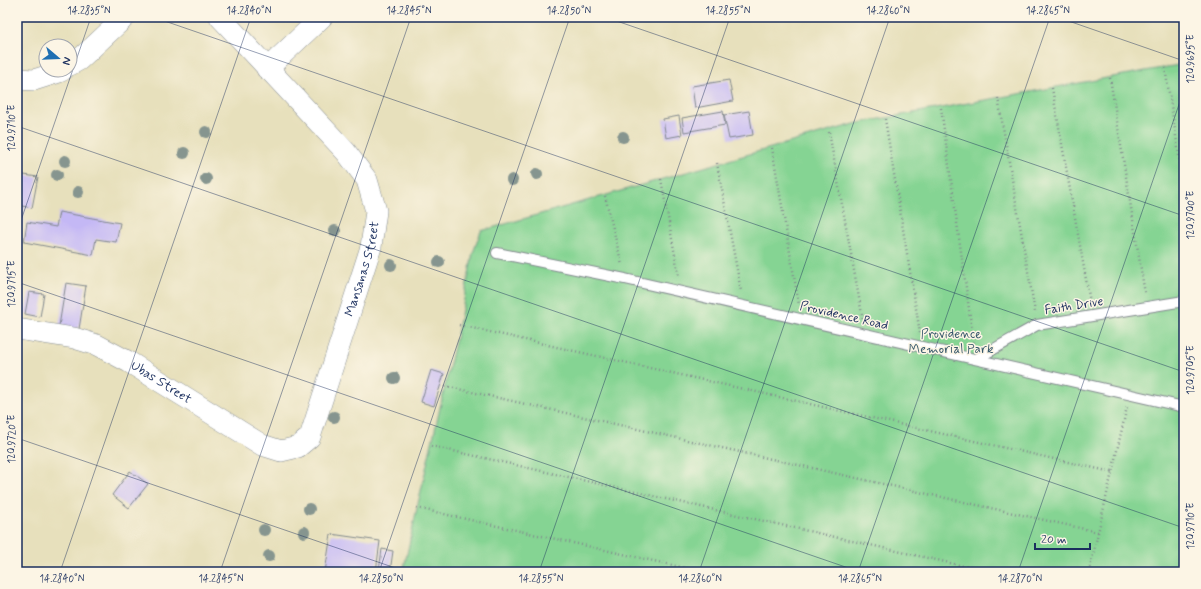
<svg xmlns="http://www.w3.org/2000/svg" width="1201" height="589" font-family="Mynerve,sans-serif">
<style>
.industrial{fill:#c5c0db}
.green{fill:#85d493;stroke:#508278}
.building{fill:#c4b8f5}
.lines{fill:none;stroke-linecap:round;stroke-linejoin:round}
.service-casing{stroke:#81888d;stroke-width:12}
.minor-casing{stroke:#81888d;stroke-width:22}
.path{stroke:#81888d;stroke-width:2.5;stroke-dasharray:1 3;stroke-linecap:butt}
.service{stroke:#fff;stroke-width:10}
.minor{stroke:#fff;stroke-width:21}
.tree{fill:#86958f}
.ticks{fill:none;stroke:#1b2f5e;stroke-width:1;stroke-opacity:0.45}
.labels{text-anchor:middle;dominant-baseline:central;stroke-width:3;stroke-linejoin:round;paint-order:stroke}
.street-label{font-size:13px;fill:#1b2f5e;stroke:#fcf5e5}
.park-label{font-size:13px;fill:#36586b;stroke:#fcf5e5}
.neatline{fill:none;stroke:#1b2f5e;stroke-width:1.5}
.ticks-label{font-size:10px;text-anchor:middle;fill:#1b2f5e}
</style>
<rect width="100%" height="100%" fill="#fcf5e5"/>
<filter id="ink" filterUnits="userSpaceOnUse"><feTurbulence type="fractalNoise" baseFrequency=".025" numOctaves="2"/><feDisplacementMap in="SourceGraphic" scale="8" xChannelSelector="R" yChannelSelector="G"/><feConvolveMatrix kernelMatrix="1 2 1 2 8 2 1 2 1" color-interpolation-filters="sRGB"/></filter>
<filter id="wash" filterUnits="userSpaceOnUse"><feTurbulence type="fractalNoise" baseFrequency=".012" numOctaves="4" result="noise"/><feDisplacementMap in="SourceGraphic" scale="16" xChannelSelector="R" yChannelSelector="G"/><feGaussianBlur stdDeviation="0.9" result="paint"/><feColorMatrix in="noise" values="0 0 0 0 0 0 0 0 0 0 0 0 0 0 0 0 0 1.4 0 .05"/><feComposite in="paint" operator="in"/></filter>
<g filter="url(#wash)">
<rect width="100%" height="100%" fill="#e7e0bc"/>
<!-- industrial -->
<path class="industrial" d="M17,205L26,207L17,257Z"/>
<!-- green -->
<path class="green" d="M1184,64V572H403L417,508L459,325L473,253L481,231L858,123Z"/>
<g id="blocks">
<!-- building -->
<path class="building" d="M729,80L733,101L695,108L692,86Z
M723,111L725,125L684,132L682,118Z
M749,111L753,135L729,139L724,115Z
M679,116L682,135L666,138L663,119Z
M17,174L38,177L32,208L17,205Z
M59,212L120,223L116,242L96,239L93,255L24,242L27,222L56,227Z
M66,283L86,286L79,329L59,326Z
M29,292L44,294L40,317L25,314Z
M431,370L444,374L434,406L421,402Z
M130,471L148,484L129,508L112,495Z
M331,534L380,541L376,572H325Z
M382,549L393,551L390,572L379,571Z"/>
</g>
</g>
<g filter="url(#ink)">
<use href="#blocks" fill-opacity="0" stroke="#81888d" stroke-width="1"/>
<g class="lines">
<!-- service casing -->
<g class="service-casing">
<path id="service" d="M497,253L625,279L1184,407
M976,359L1037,325L1184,301"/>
</g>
<!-- minor casing -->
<g class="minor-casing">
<g id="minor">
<path d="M70,65L79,60L125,17"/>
<path d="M267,69L322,17"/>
<path d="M17,79L34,80L59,72L63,70"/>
<path id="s1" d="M17,329L74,338L97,345L129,362L262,445L281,451L298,447L310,437L371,247L376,211L367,180L346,152L220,17"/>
</g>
</g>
<!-- path -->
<path class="path" d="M1165,68L1184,186
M1110,78L1145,294
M1052,88L1090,302
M998,98L1035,312
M941,108L974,345
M885,119L920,333
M829,132L863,320
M772,148L799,305
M717,163L741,291
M661,179L679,277
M605,196L622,265
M459,325L1112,472
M445,386L1098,532
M431,446L990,572
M417,508L703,572
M1089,572L1127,407"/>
<!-- service -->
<use href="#service" class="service"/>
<!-- minor -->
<use href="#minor" class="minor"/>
</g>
<!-- trees -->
<g class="tree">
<circle cx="206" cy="132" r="6"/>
<circle cx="623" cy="137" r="6"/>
<circle cx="184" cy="153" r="6"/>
<circle cx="65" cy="161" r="6"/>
<circle cx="537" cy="174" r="6"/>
<circle cx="57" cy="175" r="6"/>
<circle cx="206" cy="179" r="6"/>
<circle cx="512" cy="180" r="6"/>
<circle cx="78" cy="192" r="6"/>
<circle cx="335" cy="231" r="6"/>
<circle cx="439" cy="262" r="6"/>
<circle cx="391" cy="265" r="6"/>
<circle cx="394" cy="378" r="6"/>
<circle cx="334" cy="417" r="6"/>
<circle cx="309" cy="509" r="6"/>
<circle cx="264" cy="530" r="6"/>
<circle cx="304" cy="532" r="6"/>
<circle cx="269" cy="556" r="6"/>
</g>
</g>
<!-- ticks -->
<path class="ticks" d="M153,17L1184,372M605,17L1184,216M1057,17L1184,61M17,126L1184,528M17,232L91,17M17,282L860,572M17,438L407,572M60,572L251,17M220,572L411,17M379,572L570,17M539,572L730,17M699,572L890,17M858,572L1050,17M1018,572L1184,90M1178,572L1184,554"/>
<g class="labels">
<!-- street labels -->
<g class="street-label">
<text stroke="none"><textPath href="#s1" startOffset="504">Mansanas Street</textPath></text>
<text transform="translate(1074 306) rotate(-9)">Faith Drive</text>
<text transform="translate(844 316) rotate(13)">Providence Road</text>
<text stroke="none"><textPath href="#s1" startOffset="156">Ubas Street</textPath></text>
</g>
<!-- park labels -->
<g class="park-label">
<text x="951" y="334">Providence<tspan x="951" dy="15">Memorial Park</tspan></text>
</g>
</g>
<!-- margin -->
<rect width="1201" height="589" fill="none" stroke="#fcf5e5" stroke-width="44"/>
<!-- north arrow -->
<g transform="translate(58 58) rotate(109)"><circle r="19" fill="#fcf5e5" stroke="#a2a6af"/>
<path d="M0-3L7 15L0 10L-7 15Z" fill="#1f6fb2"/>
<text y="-6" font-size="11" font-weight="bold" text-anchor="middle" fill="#1b2f5e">N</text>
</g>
<!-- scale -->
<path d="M1035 543v6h55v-6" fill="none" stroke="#1b2f5e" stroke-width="2"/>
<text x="1041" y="543" font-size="12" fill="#1b2f5e" stroke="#fcf5e5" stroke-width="3" paint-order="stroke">20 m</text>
<rect x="22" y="22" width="1157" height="545" class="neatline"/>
<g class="ticks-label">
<text x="89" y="14">14.2835°N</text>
<text x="249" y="14">14.2840°N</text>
<text x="409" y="14">14.2845°N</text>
<text x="569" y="14">14.2850°N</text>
<text x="728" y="14">14.2855°N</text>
<text x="888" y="14">14.2860°N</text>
<text x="1048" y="14">14.2865°N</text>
<text transform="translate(1190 59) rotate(-90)" y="4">120.9695°E</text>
<text transform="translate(11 128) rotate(-90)" y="4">120.9710°E</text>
<text transform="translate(1190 215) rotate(-90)" y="4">120.9700°E</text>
<text transform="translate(11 284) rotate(-90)" y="4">120.9715°E</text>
<text transform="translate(1190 370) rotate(-90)" y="4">120.9705°E</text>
<text transform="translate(11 439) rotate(-90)" y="4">120.9720°E</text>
<text transform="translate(1190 526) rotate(-90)" y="4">120.9710°E</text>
<text x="62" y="582">14.2840°N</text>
<text x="221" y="582">14.2845°N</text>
<text x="381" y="582">14.2850°N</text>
<text x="541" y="582">14.2855°N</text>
<text x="700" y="582">14.2860°N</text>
<text x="860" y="582">14.2865°N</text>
<text x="1020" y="582">14.2870°N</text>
</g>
</svg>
